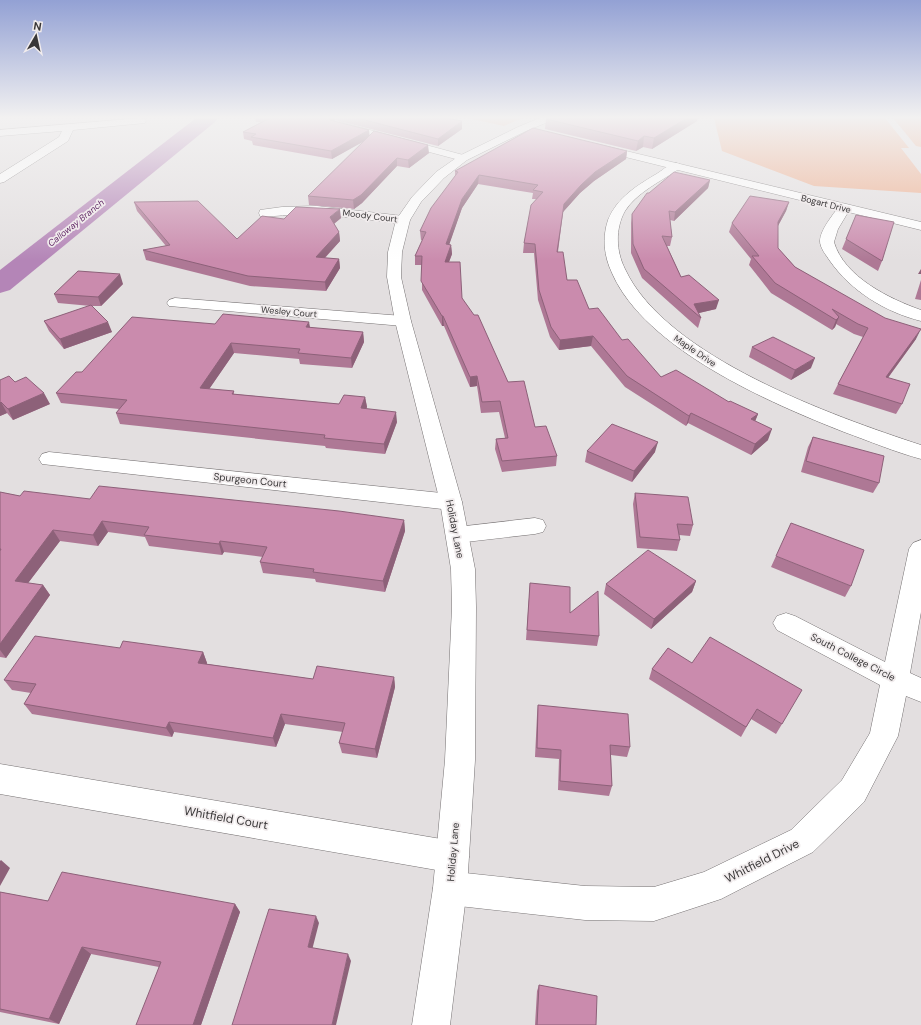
<svg xmlns="http://www.w3.org/2000/svg" width="921" height="1025" font-family="'DM Sans',sans-serif">
<style>
.green{fill:#eead8d}
.lines{fill:none;stroke-linecap:round;stroke-linejoin:round}
.river{fill:#b485b7;fill-rule:evenodd}
.minor-casing{stroke:#767273;stroke-width:1}
.tertiary-casing{stroke:#767273;stroke-width:1}
.minor{fill:#fff;fill-rule:evenodd}
.tertiary{fill:#fff;fill-rule:evenodd}
.wall{fill:#ae7895}
.shaded-wall{fill:#8d6179}
.building{fill:#ca8bad;stroke:#8d6179}
.labels{text-anchor:middle;dominant-baseline:central;stroke-width:3.5;stroke-linejoin:round;paint-order:stroke}
.far-street-label{font-size:9px;fill:#393738;stroke:#f1eced}
.far-water-label{font-size:9px;font-style:italic;fill:#622967;stroke:#f1eced}
.street-label{font-size:10px;fill:#393738;stroke:#f1eced}
.near-street-label{font-size:12px;fill:#393738;stroke:#f1eced}
</style>
<rect width="100%" height="100%" fill="#e3dfe0"/>
<!-- green -->
<path class="green" d="M467,118H522L504,126Z
M714,118H885L909,148H901L921,174V193L814,186L722,151Z
M893,118H921V147L916,146Z"/>
<g class="lines">
<!-- river -->
<path class="river" d="M196,118H218L215,122L10,290L0,293V270Z"/>
<!-- minor casing -->
<g class="minor-casing">
<path id="minor" d="M141,118L145,119L146,121L145,123L73,130L68,141L4,182L0,183V174L59,137L62,131L0,136V130Z
M340,122L467,156L469,158L467,160L463,161L336,127L335,125Z
M676,163L680,164L682,166L680,168C662,181 637,192 625,211C615,229 616,251 625,269C666,357 833,416 921,445V459C895,452 869,441 844,432C770,403 645,349 612,273C604,256 602,238 608,220C617,197 638,185 658,173C664,169 669,164 676,163Z
M844,205L849,206L850,209L838,229L834,242C844,277 890,299 921,310V321C885,312 851,291 830,261C826,255 820,248 820,241C820,230 833,215 839,206Z
M317,206L403,216L408,217L410,220L408,223L403,224C357,218 312,211 265,217L260,216L259,213L260,210L282,207Z
M175,298L403,316L409,318L411,321L409,324L403,326L169,306L167,303L169,300Z
M49,452L451,494L459,497L462,502L459,507L451,510L42,464L39,459L42,454Z
M535,518L543,520L546,526L543,532L535,534L457,543L449,541L446,535L449,529L457,527Z
M921,540V612L910,673L921,678V702L906,696L898,736L864,802L813,852L721,899L654,921L585,920L450,905L438,900L433,888L438,876L448,872L0,794V764L453,841L464,846L469,857L464,868L456,872L585,886L654,887L704,872L791,830L842,780L870,733L880,685L777,630L773,623L777,616L786,613L795,616L885,662L909,549L913,543Z"/>
</g>
<!-- tertiary casing -->
<g class="tertiary-casing">
<path id="tertiary" d="M540,118H554L553,120L526,131L467,160L444,178L421,202L410,220L402,252L401,277L411,321L462,502L475,569L476,607L475,760L467,888L450,1025H412L433,888L445,760L452,607L451,569L440,502L395,321L387,277L388,252L396,220L412,197L436,172L459,156L518,127Z
M597,144L921,222V230L593,149L592,147Z"/>
</g>
<!-- minor -->
<use href="#minor" class="minor"/>
<!-- tertiary -->
<use href="#tertiary" class="tertiary"/>
</g>
<!-- wall -->
<path class="wall" d="M255,118H446L462,129L438,146L335,120L333,121L369,130V136L429,153L409,168L397,166L362,203L354,209L309,205L308,196L365,140L332,159L253,145L252,141L244,139L243,132L261,122H256Z
M546,119L697,121L652,149L643,147L636,151L545,129Z
M627,151L626,159L594,181L580,193L563,212L558,252L567,280L589,309L661,377L729,402L758,414L755,421L768,440L751,455L688,423L686,426L625,387L591,346L559,350L550,337L538,300L534,253H523L524,243L536,199H532L533,193L478,184L462,208L449,244L451,245L452,254L449,262L462,298L508,382L535,427L557,456L556,466L502,472L495,449L496,439L505,438L499,412L481,413L477,386L470,387L444,326H442L422,290V265H415V256L422,240H421L420,231L455,176V171Z
M710,180L708,188L674,221L670,220L672,237L670,246H667L681,277L716,309L698,313L701,318L698,328L642,278L631,253V223L632,214Z
M134,202L237,239L284,219L341,218L334,224L339,232L340,241L325,258L339,259L340,268L326,291L250,286L146,260L143,250L166,246L137,211Z
M789,202L786,211L778,226V248L795,267L916,339L888,378L902,404L896,414L833,394L838,384L863,337L854,334L836,324L835,327L832,330L771,293L749,265L751,259L729,232L732,223Z
M856,215L882,261L878,271L842,249Z
M921,280V300L915,299Z
M123,284L101,306H92L112,332L64,349L49,331L44,321L91,306L58,303L54,294Z
M215,324L310,328L363,332L364,342L352,368L300,364L299,359L234,353L209,389L234,391V394L339,404L365,397L367,407L366,409L397,422L385,454L326,448L325,446L120,424L116,413L119,409L61,403L56,393L82,372Z
M752,347L811,368L791,380L749,357Z
M0,380L15,382L50,404L13,420L7,413L0,416Z
M813,437L879,483L873,493L801,472L808,447Z
M587,451L655,452L632,482L585,462Z
M0,492L20,496L90,499L404,520L405,531L385,592L316,582L315,579L263,573L260,562L263,557L224,552L222,555L149,546L145,537L108,532L98,546L60,541L28,583L43,585L50,595L6,658L0,657Z
M635,493L693,525L690,536L679,535L680,540L677,551L637,548L633,504Z
M776,556L851,586L845,597L771,567Z
M696,581L692,592L651,629L604,594L606,584Z
M530,583L599,636L597,646L526,640Z
M120,648L203,652L207,663V664L313,679L394,677L395,687L377,758L342,753L339,743L343,732L285,724L276,747L174,732L172,737L32,714L24,704L31,693L12,690L4,680Z
M668,648L782,724L776,734L751,719L741,737L649,679L652,669Z
M538,705L630,747L627,757L611,755L612,786L609,796L558,790L559,759L535,757L537,715Z
M0,892L48,901L235,904L240,912L201,1025H137L159,967L91,954L59,1024L0,1012Z
M539,985L596,1025H535L537,991Z"/>
<!-- shaded-wall -->
<path class="shaded-wall" d="M328,118H335V120L329,124Z
M687,118H698L697,121L652,149L654,138Z
M462,121V129L438,146V139Z
M369,130L370,138L332,159L331,151Z
M644,136L643,147L636,151L638,141Z
M428,145L429,153L409,168L408,160Z
M627,151L626,159L594,181L580,193L563,212L556,261L564,204L581,185L595,172Z
M397,158V166L362,203L354,209L353,200Z
M479,175L478,184L462,208L446,254V244L462,199Z
M710,180L708,188L674,221L675,212Z
M789,202L786,211L775,231L778,222Z
M340,209L341,218L331,226L330,217Z
M339,232L340,241L317,266L316,257Z
M451,245L452,254L445,272V262Z
M339,259L340,268L326,291L325,282Z
M921,269V274H918Z
M120,274L123,284L101,306L98,297Z
M719,300L716,309L695,314L694,304Z
M442,316H443L444,326H442Z
M839,317L835,327L832,330L836,320Z
M108,322L112,332L64,349L60,339Z
M309,322L311,332L306,327Z
M921,329L916,339L881,387L886,377Z
M363,332L364,342L352,368L351,358Z
M593,336L591,346L559,350L560,340Z
M231,343L234,353L203,398L200,388Z
M815,358L811,368L791,380L795,370Z
M477,376V386L470,387V377Z
M44,393L50,404L13,420L8,409Z
M365,397L367,407L362,418L361,408Z
M1,402L7,413L0,416V403Z
M396,412L397,422L385,454L384,444Z
M691,413L688,423L686,426L689,416Z
M758,414L754,424L751,419Z
M772,429L768,440L751,455L755,444Z
M658,442L655,452L632,482L634,471Z
M404,520L405,531L385,592L383,581Z
M102,521L108,532L98,546L93,535Z
M53,530L60,541L22,591L15,581Z
M220,541L224,552L222,555L219,544Z
M696,581L692,592L651,629L654,619Z
M43,585L50,595L6,658L0,650V644Z
M203,652L207,663L202,673L198,663Z
M394,677L395,687L377,758L375,749Z
M281,714L285,724L276,747L273,738Z
M169,722L174,732L172,737L166,728Z
M1,860L10,868L0,886V861Z
M235,904L240,912L201,1025H193Z
M316,916L319,923L311,954L308,947Z
M82,947L91,954L59,1024L49,1019Z
M348,954L351,961L336,1025H332Z"/>
<!-- building -->
<path class="building" d="M270,118H329L330,120L369,130L331,151L251,137L256,134L243,132Z
M357,118H446L462,121L438,139Z
M547,118H687L654,138L644,136L638,141L546,119Z
M533,128L627,151L595,172L581,185L564,204L557,252H563L567,280H577L589,309L598,308L622,340L628,339L661,377L676,370L729,402L730,401L758,414L751,419L772,429L755,444L691,413L689,416L627,376L593,336L560,340L551,327L539,290L535,244L524,243L531,205L543,192L533,190L538,185L479,175L462,199L446,244L451,245L445,262H460L462,298L474,315H478L508,382L524,381L535,427L546,426L557,456L502,461L496,439L508,438L500,401L482,402L477,376L470,377L443,316H442L421,281L422,256H415L426,232L420,231L431,208L458,172L455,171Z
M374,131L428,145L408,160L397,158L361,195L353,200L308,196Z
M674,172L710,180L675,212L669,211L672,237L662,236L681,277L689,275L719,300L694,304L701,318L644,269L633,244L632,214L647,193H649Z
M750,196L789,202L778,222V248L795,267L885,318L921,329L886,377L910,384L902,404L838,384L868,328L858,324L832,309L839,317L836,320L775,283L752,256H759L732,223Z
M198,201L237,239L262,216L284,219L296,207L340,209L330,217L339,232L316,257L339,259L325,282L248,276L143,250L170,245L134,202Z
M856,215L894,222L882,261L846,239Z
M78,271L120,274L98,297L54,294Z
M91,305L108,322L60,339L44,321Z
M223,314L309,322L306,327L363,332L351,358L298,353L300,349L231,343L200,388L234,391L232,394L339,404L344,395L365,397L361,408L396,412L384,444L324,438L325,435L116,413L127,400L56,393L76,372H82L132,317L215,324Z
M773,337L815,358L795,370L752,347Z
M9,376L15,382L26,377L44,393L8,409L1,402L0,403V380Z
M612,424L658,442L634,471L587,451Z
M813,437L884,456L879,483L806,461Z
M99,486L339,511L404,520L383,581L313,572L314,569L260,562L267,547L220,541L219,544L144,535L149,527L102,521L93,535L53,530L15,581L43,585L0,644V551L1,549H0V492L20,496L24,491L90,499Z
M635,493L688,497L693,525L677,524L680,540L640,537Z
M791,523L864,550L851,586L776,556Z
M648,550L696,581L654,619L606,584Z
M530,583L570,587V613L598,591L599,636L527,630Z
M35,636L120,648L123,641L203,652L198,663L313,679L317,666L394,677L375,749L339,743L345,723L281,714L273,738L169,722L166,728L24,704L36,684L4,680Z
M710,637L802,690L782,724L757,709L746,727L652,669L668,648L692,663Z
M538,705L628,714L630,747L610,745L612,786L560,781L561,750L537,748Z
M62,872L235,904L193,1025H136L161,962L82,947L49,1019L0,1009V892L48,901Z
M269,909L316,916L308,947L348,954L332,1025H232Z
M539,985L597,996L596,1025H537Z"/>
<!-- sky -->
<linearGradient id="sky" x2="0" y2="1"><stop stop-color="#93a1d4"/><stop offset="0.45" stop-color="#f2f1f1"/><stop offset="1" stop-color="#f2f1f1" stop-opacity="0"/></linearGradient>
<rect width="921" height="261" fill="url(#sky)"/>
<g class="labels">
<!-- far-street labels -->
<g class="far-street-label">
<text transform="translate(826 204) rotate(14)">Bogart Drive</text>
<text transform="translate(370 216) rotate(7)">Moody Court</text>
<text transform="translate(289 312) rotate(5)">Wesley Court</text>
<text transform="translate(695 351) rotate(34)">Maple Drive</text>
</g>
<!-- far-water labels -->
<g class="far-water-label">
<text transform="translate(76 223) rotate(-39)">Calloway Branch</text>
</g>
<!-- street labels -->
<g class="street-label">
<text transform="translate(250 480) rotate(6)">Spurgeon Court</text>
<text transform="translate(455 529) rotate(79)">Holiday Lane</text>
<text transform="translate(853 657) rotate(27)">South College Circle</text>
<text transform="translate(453 852) rotate(-85)">Holiday Lane</text>
</g>
<!-- near-street labels -->
<g class="near-street-label">
<text transform="translate(226 818) rotate(10)">Whitfield Court</text>
<text transform="translate(762 861) rotate(-27)">Whitfield Drive</text>
</g>
</g>
<!-- north arrow -->
<g transform="translate(36 36) rotate(9)" stroke="#f1eced" stroke-width="3" paint-order="stroke">
<path d="M0-3L7 15L0 10L-7 15Z" fill="#393738"/>
<text y="-6" font-size="11" font-weight="bold" text-anchor="middle" fill="#393738">N</text>
</g>
</svg>
